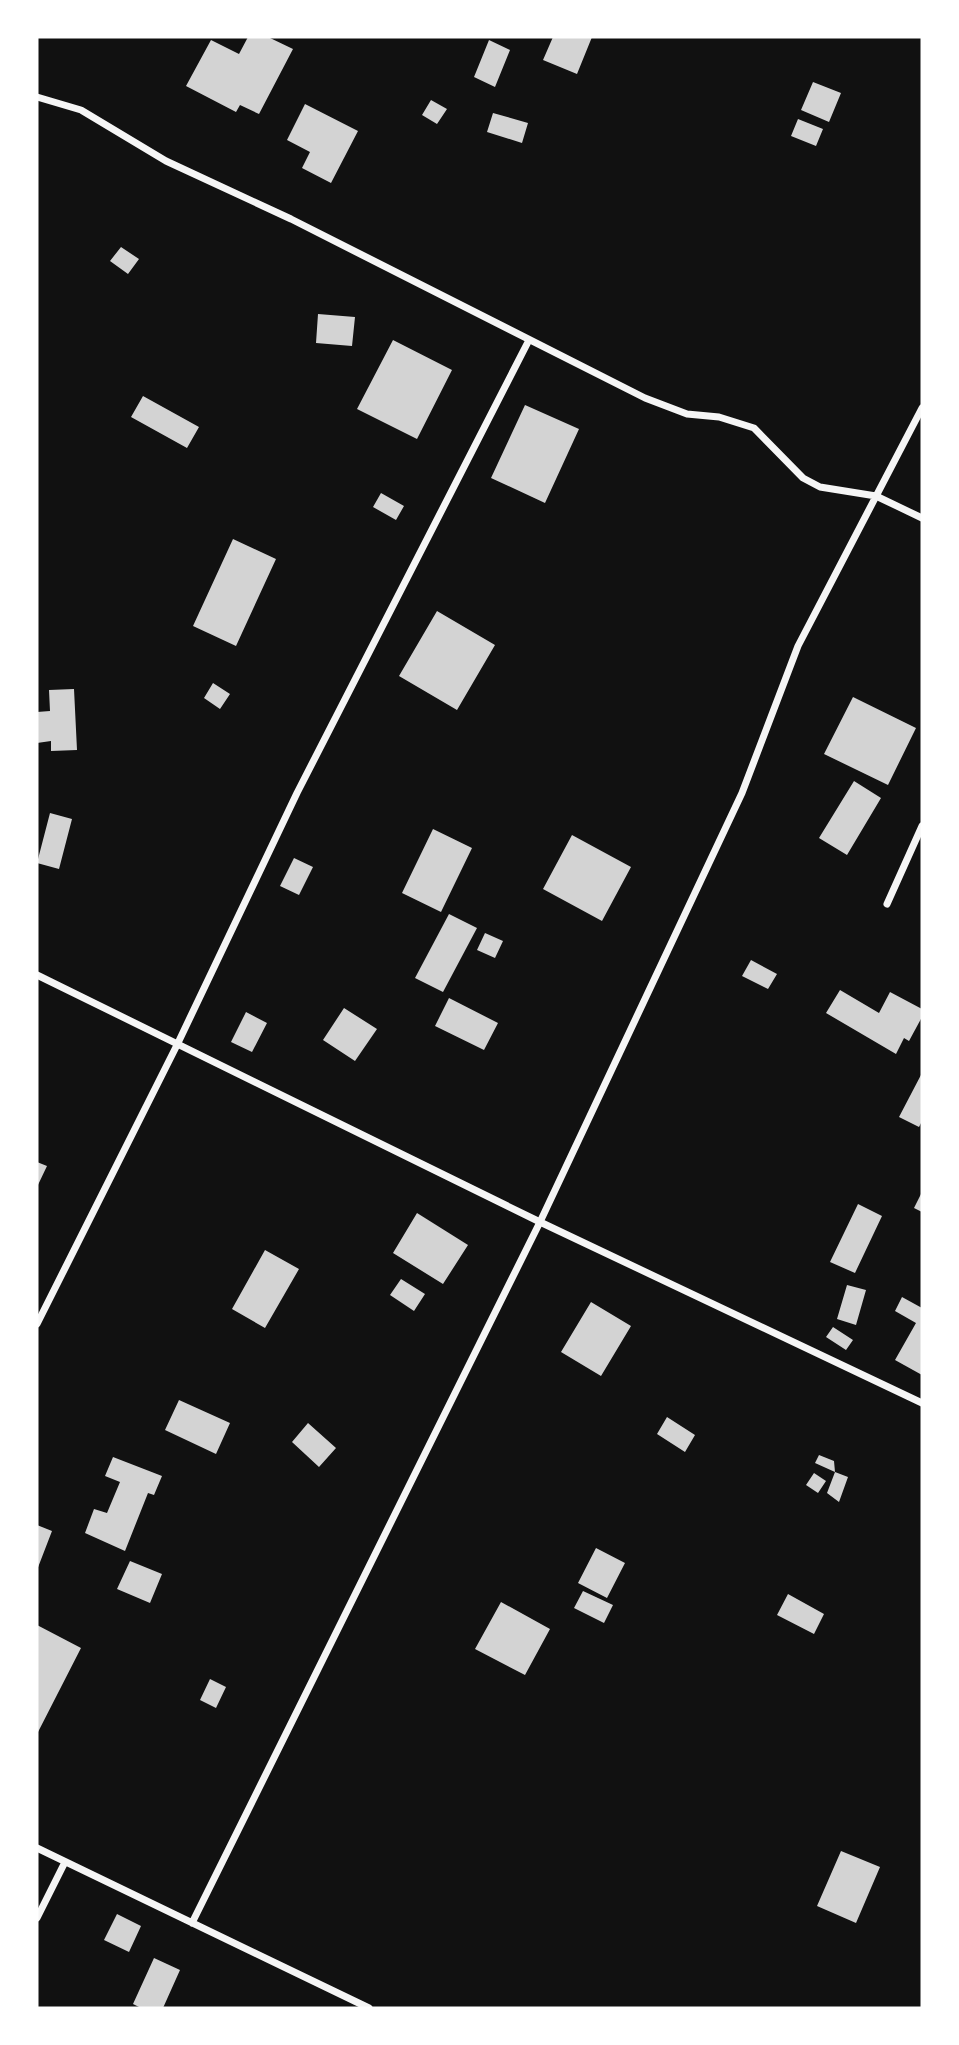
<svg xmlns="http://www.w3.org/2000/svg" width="959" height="2045" font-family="'Varela Round',sans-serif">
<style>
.building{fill:#d3d3d3}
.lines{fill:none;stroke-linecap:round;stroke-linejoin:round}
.minor{stroke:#f5f5f5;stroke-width:7}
</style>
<rect width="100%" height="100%" fill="#111"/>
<!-- building -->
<path class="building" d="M248,37H268L293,49L259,114L240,105L236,112L186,86L211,40L239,54Z
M553,37H592L577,74L543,60Z
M489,40L510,50L495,87L474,77Z
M813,82L841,93L829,122L801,110Z
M431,100L447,109L437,124L422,115Z
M305,104L358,131L331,183L302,168L310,152L287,140Z
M493,113L528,123L522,143L487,132Z
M798,119L823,129L816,146L791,136Z
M121,247L139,259L128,274L110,261Z
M318,314L355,317L352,346L316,343Z
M393,340L452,370L417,439L357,409Z
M143,396L199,427L187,448L131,417Z
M525,405L579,429L545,503L491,478Z
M381,493L404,506L396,520L373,507Z
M233,539L276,559L236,646L193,626Z
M437,611L495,645L457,710L399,676Z
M213,683L230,694L220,709L204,698Z
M74,689L77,750L51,751V741L37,743V712L50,711L49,690Z
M853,697L916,728L888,785L824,754Z
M854,781L881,798L847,855L819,838Z
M50,813L72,819L59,869L37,863Z
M433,829L472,848L441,912L402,893Z
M572,835L631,867L602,921L543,889Z
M294,858L313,867L299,895L280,886Z
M449,914L477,928L443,992L415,978Z
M485,933L503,941L495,958L477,950Z
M751,960L777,974L768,989L742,976Z
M840,990L879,1013L890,992L922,1009V1017L909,1041L904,1038L896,1054L826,1013Z
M449,998L498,1023L484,1050L435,1026Z
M344,1008L377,1029L355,1061L323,1040Z
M246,1012L267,1023L252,1052L231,1042Z
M922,1073V1121L919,1127L899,1117Z
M37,1162L47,1166L37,1187Z
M922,1192V1212L914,1208Z
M858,1204L882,1216L855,1273L830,1262Z
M417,1213L468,1245L443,1284L393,1253Z
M265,1250L299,1269L265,1328L232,1309Z
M401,1279L425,1294L414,1311L390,1295Z
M847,1285L866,1290L856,1325L837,1319Z
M902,1297L922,1308V1375L895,1360L916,1323L895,1311Z
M591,1302L631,1326L601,1376L561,1352Z
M833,1327L853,1340L846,1350L826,1337Z
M179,1400L230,1423L216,1454L165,1430Z
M667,1417L695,1435L685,1452L657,1434Z
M308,1423L336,1448L319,1467L292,1442Z
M819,1455L834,1461L835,1472L815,1463Z
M113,1457L162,1476L154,1495L148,1493L125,1551L85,1533L94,1509L107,1513L120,1482L105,1476Z
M835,1472L848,1477L839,1502L827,1493Z
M814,1473L826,1481L818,1493L806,1485Z
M37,1525L52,1531L37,1570Z
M596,1548L625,1563L607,1598L578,1583Z
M130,1561L162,1574L150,1603L117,1589Z
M583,1591L613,1605L604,1623L574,1608Z
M788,1594L824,1614L814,1634L777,1615Z
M501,1602L550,1629L525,1675L475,1649Z
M37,1625L81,1648L37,1734Z
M210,1679L226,1687L216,1708L200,1700Z
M841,1851L880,1867L856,1923L817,1906Z
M117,1914L141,1926L129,1952L104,1940Z
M154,1958L180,1970L163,2008H141L133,2004Z"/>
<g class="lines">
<!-- minor -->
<path class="minor" d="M37,97L81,110L166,161L291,219L645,398L687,414L719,417L754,428L803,478L820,487L876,496L922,518
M887,904L922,826
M37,975L540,1222L922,1403
M37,1324L177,1045L297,793L529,340
M37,1848L369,2008
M37,1918L65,1862
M192,1923L540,1222L742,793L798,646L922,408"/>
</g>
<!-- border -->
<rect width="959" height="2045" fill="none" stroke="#ffffff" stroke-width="77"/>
</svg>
